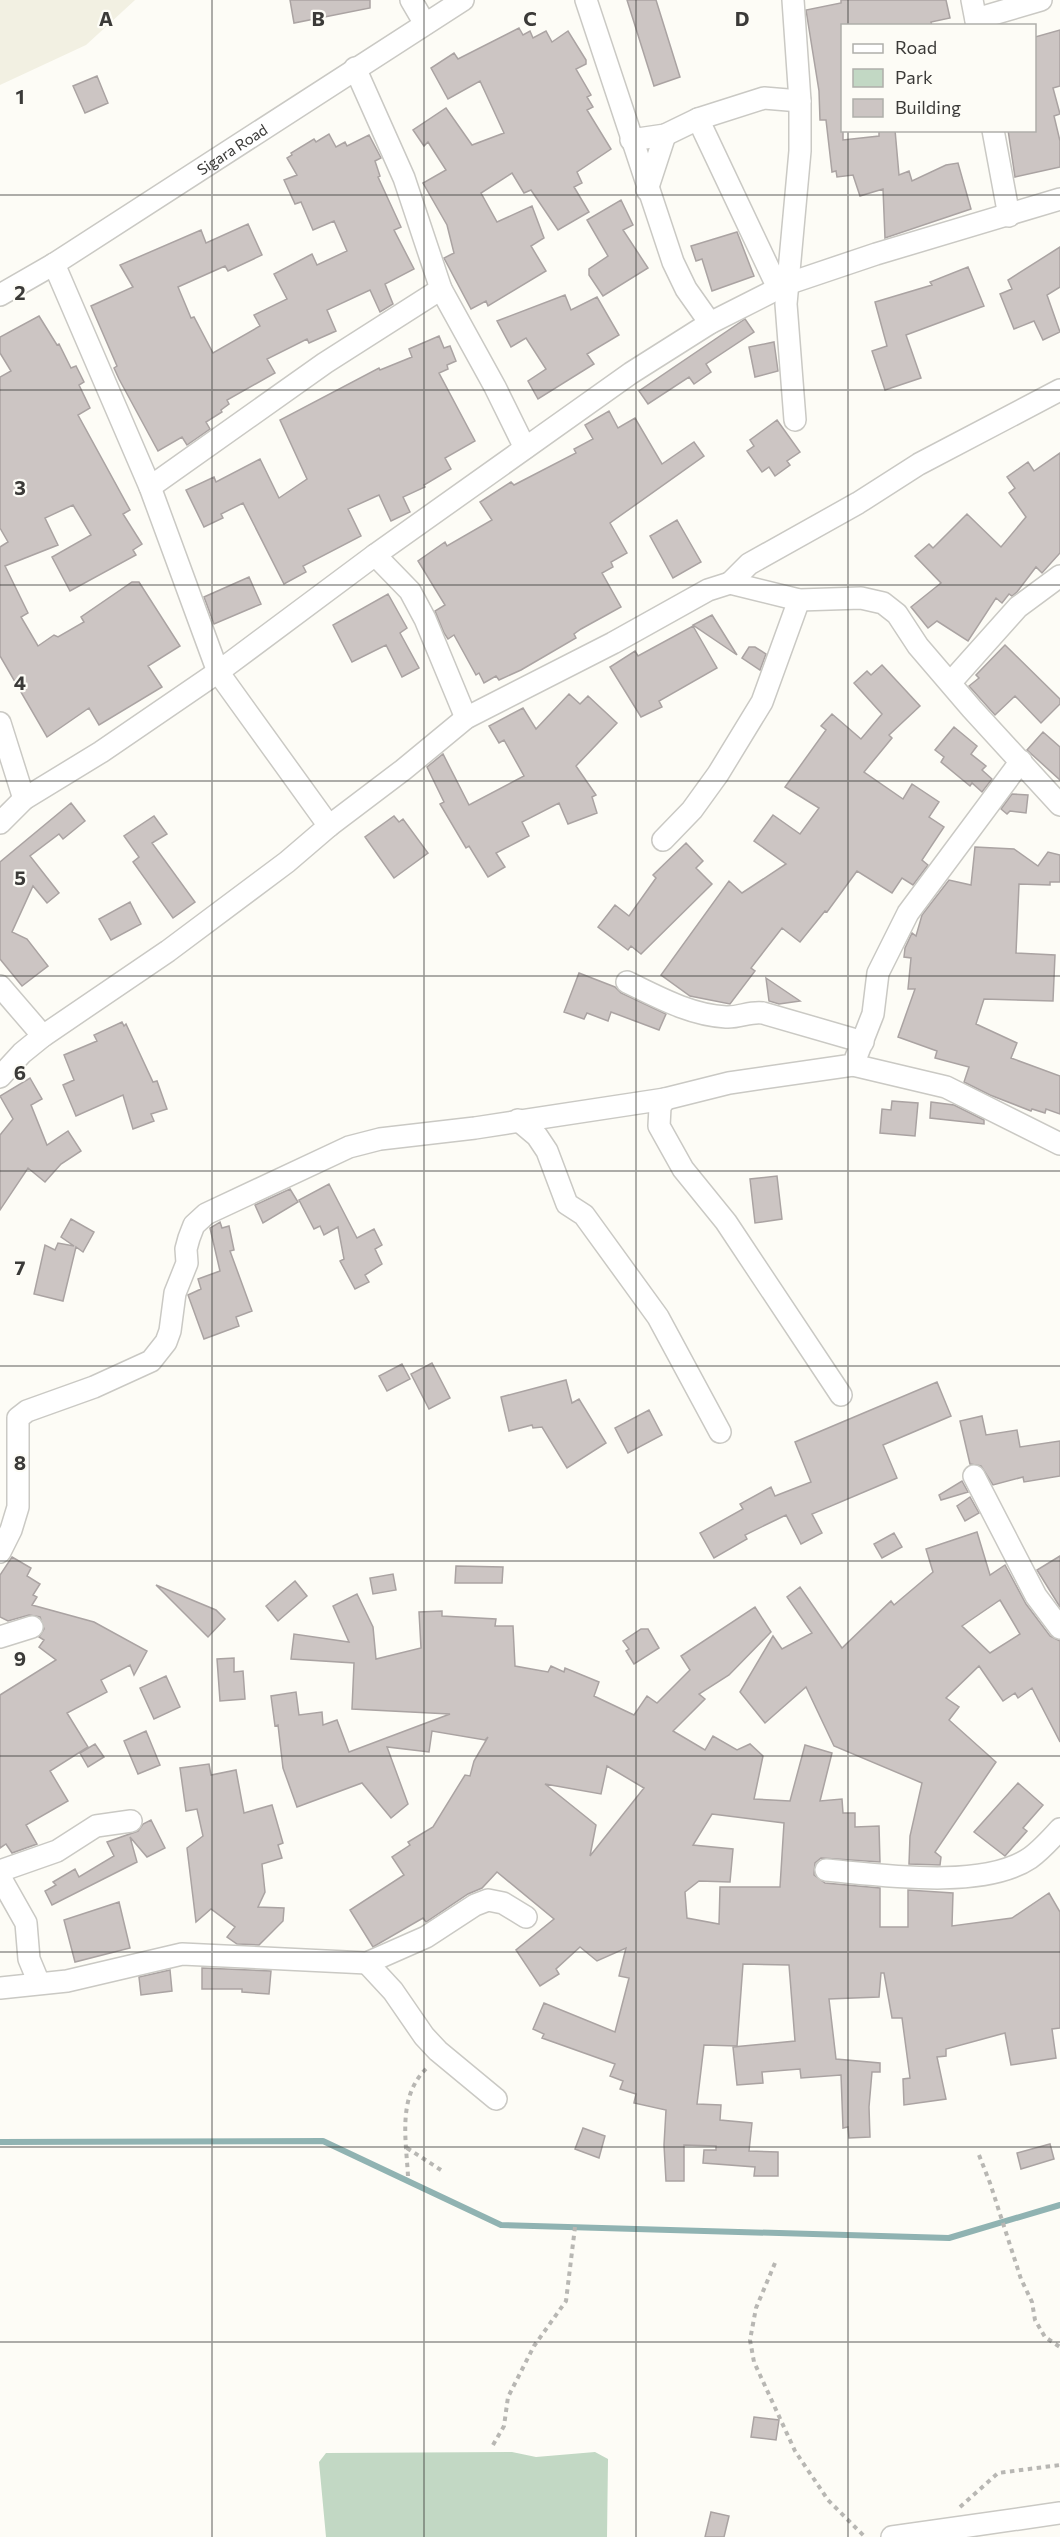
<svg xmlns="http://www.w3.org/2000/svg" width="1060" height="2537" font-family="Commissioner,sans-serif">
<style>
.built{fill:#f2f0e2}
.green{fill:#c2d8c4}
.lines{fill:none;stroke-linecap:round;stroke-linejoin:round}
.stream{stroke:#90b3b2;stroke-width:6}
.building{fill:#ccc5c3;stroke:#aaa3a2;stroke-width:1.5;fill-rule:evenodd}
.minor-casing{stroke:#cac9c4;stroke-width:24}
.path{stroke:#b8b7b3;stroke-width:4;stroke-dasharray:4.5 4.5;stroke-linecap:butt}
.minor{stroke:#fff;stroke-width:21}
.grid{fill:none;stroke:#3b3a38;stroke-width:1.5;stroke-opacity:0.55}
.labels{text-anchor:middle;dominant-baseline:central;stroke-width:4.5;stroke-linejoin:round;paint-order:stroke}
.street-label{font-size:15px;fill:#3b3a38;stroke:#fdfcf6}
.grid-label{font-size:20px;text-anchor:middle;font-weight:bold;fill:#3b3a38;stroke:#fdfcf6;stroke-width:4.5;stroke-linejoin:round;paint-order:stroke}
</style>
<rect width="100%" height="100%" fill="#fdfcf6"/>
<!-- built -->
<path class="built" d="M0,0H135L86,45L0,85Z"/>
<!-- green -->
<path class="green" d="M512,2452L536,2457L595,2452L608,2459L607,2537H326L319,2462L326,2453Z"/>
<g class="lines">
<!-- stream -->
<path class="stream" d="M0,2142L323,2141L501,2225L949,2238L1060,2205"/>
</g>
<!-- building -->
<path class="building" d="M290,0H370V8L294,23Z
M627,0H656L680,77L654,86Z
M841,0H946L950,18L931,22L932,26H843V140L879,136V130H895L899,175L909,171L912,181L946,165L958,163L971,209L885,238L883,189L860,196L853,175L837,177L836,171L832,172L826,120H820L819,91L806,10L841,3Z
M519,28L523,35L530,31L533,38L546,31L552,42L568,31L586,60V64L576,69L591,95L587,97L593,107L587,110L611,149L577,172L582,183L574,187L589,212L558,230L531,190L524,193L512,173L481,193L497,222L532,206L544,238L531,246L546,271L488,306L486,301L471,309L444,258L454,253L447,225L423,183L446,170L428,142L424,146L413,130L446,108L472,145L504,133L480,81L448,99L431,68L454,53L458,59Z
M1060,30V86L1053,88L1060,114L1054,116L1060,141V167L1015,177L1008,130H1035V37Z
M97,76L108,103L85,113L73,86Z
M329,134L336,147L345,142L347,146L369,135L381,158L375,161L380,176L378,177L401,227L394,230L414,269L385,284L393,304L380,312L370,290L327,310L336,331L309,343L307,339L267,359L275,373L227,400L229,404L221,410L222,412L206,422L210,429L187,445L182,437L158,451L119,379L114,368L117,366L91,306L133,287L120,265L201,230L206,243L248,224L262,255L228,271L225,266L178,287L191,318L194,317L213,353L260,326L254,315L287,299L274,274L312,254L317,265L347,251L334,221L313,230L301,202L295,204L284,180L297,175L287,158L292,155L291,153L314,139L316,142Z
M621,200L633,225L623,230L648,268L603,296L589,275V269L608,256L587,220Z
M737,232L754,276L712,291L702,259L696,261L691,246Z
M1060,247V287L1047,295L1060,332L1043,340L1034,321L1014,329L1000,294L1012,289L1008,280Z
M968,267L984,306L906,335L921,378L885,390L872,351L887,346L875,302L932,285L930,282Z
M565,295L571,310L597,297L619,335L587,354L594,364L538,399L528,381L546,369L526,338L511,347L497,321Z
M39,316L57,345L59,344L71,368L76,366L84,382L79,385L90,408L78,415L130,510L123,514L142,544L133,550L136,555L70,591L52,557L91,535L73,505L45,518L58,545L5,566L28,613L21,617L38,646L54,635L58,637L84,622L81,617L132,582H139L180,646L148,666L162,687L99,725L89,708L47,737L0,656V547L8,542L0,528V377L11,371L0,353V337Z
M745,319L754,332L706,364L711,372L694,384L689,377L648,404L639,391Z
M439,336L444,348L450,346L456,361L447,365L448,369L439,373L475,441L445,458L451,469L424,485L425,487L403,497L410,512L391,521L379,495L348,509L361,536L303,566L306,572L284,584L243,503L221,514L223,518L204,527L186,490L214,477L216,482L260,459L279,498L307,479L280,420L379,368L380,370L412,357L409,349Z
M774,342L778,371L755,377L749,347Z
M609,411L618,428L635,418L662,464L694,442L704,456L610,523L627,553L611,562L613,567L602,573L621,607L581,629L574,634L576,638L521,670L499,680L496,676L484,683L479,673L476,675L454,635L448,639L444,633L435,611L445,605L418,561L445,542L447,546L492,520L480,502L511,482L514,485L576,453L574,449L593,439L585,425Z
M777,420L800,452L787,461L790,465L775,476L769,467L762,472L747,451L754,446L750,440Z
M1060,453V553L1042,573L1036,567L1017,592L1012,596L1009,594L1002,603L996,598L968,641L937,621L928,628L911,607L941,583L915,556L929,544L933,548L967,514L1001,547L1026,517L1009,493L1015,488L1007,477L1028,462L1034,471Z
M677,520L701,562L673,578L650,536Z
M249,577L261,604L214,624L204,597Z
M388,594L407,628L400,633L419,668L402,677L386,645L352,662L333,625Z
M712,615L737,655L693,625Z
M693,626L717,668L659,701L662,707L641,717L610,667L635,651L638,656Z
M1005,645L1060,699V704L1041,723L1015,696L995,715L969,686L979,678L976,675Z
M749,647H755L766,654L760,670L742,658Z
M882,665L920,706L889,735L892,738L864,772L903,799L912,784L939,802L929,817L944,827L922,860L928,865L913,885L902,878L892,893L857,871L827,912L825,911L800,942L782,928L751,968L755,971L730,1004L690,996L661,975L729,881L742,893L786,864L754,841L773,815L800,834L819,808L785,787L826,730L821,726L832,714L861,739L882,714L854,683L867,671L871,675Z
M569,694L580,704L588,696L617,723L576,766L596,795L592,797L597,813L568,824L559,803L522,822L529,836L496,853L505,867L488,877L469,846L466,848L440,804L444,802L427,767L443,754L469,805L524,776L504,740L499,743L489,726L523,708L536,729Z
M954,727L977,746L971,754L986,766L982,770L992,779L982,792L972,783L970,786L941,762L944,757L935,750Z
M1043,732L1060,747V780L1027,750Z
M1012,794L1028,795L1026,813L1010,811L1007,814L1001,809Z
M71,803L85,821L63,839L59,834L30,856L59,893L47,903L33,886L12,932L27,939L48,966L22,986L0,959V862Z
M154,816L167,834L152,843L195,902L173,918L133,862L139,857L124,836Z
M394,816L399,822L403,819L428,853L394,878L365,837Z
M686,843L703,861L696,868L712,884L641,954L631,946L628,950L598,927L615,905L629,916L656,878L653,875Z
M975,847L1014,849L1038,866L1048,852L1060,855V882H1050V885L1019,884L1016,953L1055,955L1053,1001L984,999L976,1024L1017,1043L1011,1058L1060,1076V1114L1046,1109L1045,1113L1032,1109L1031,1111L990,1095L964,1082L969,1067L935,1058L937,1051L898,1037L915,989H908L911,958L904,957L905,948L912,933L916,936L922,915L949,880L971,885Z
M130,902L141,924L111,940L99,919Z
M579,973L615,987L621,993L666,1014L659,1030L611,1012L608,1021L587,1013L584,1019L564,1012Z
M766,978L800,1001L779,1004L769,1001Z
M122,1022L124,1026L126,1024L153,1082L157,1081L167,1109L151,1114L154,1121L133,1129L123,1095L76,1116L63,1085L74,1080L64,1055L97,1041L94,1035Z
M30,1078L42,1099L31,1105L47,1145L68,1131L81,1151L61,1164L45,1182L28,1168L0,1210V1135L13,1119L0,1096Z
M892,1101L918,1103L915,1136L880,1133L882,1109L891,1110Z
M931,1102L954,1105L984,1120V1124L930,1118Z
M777,1176L782,1219L755,1223L750,1179Z
M329,1184L357,1238L374,1229L382,1245L375,1249L382,1264L365,1275L369,1282L355,1289L340,1261L344,1259L338,1227L324,1235L320,1226L314,1229L299,1200Z
M290,1189L298,1202L263,1223L255,1205Z
M71,1219L94,1232L83,1252L76,1247L63,1301L34,1294L45,1245L55,1250L58,1243L74,1246L61,1237Z
M220,1222L222,1228L229,1226L234,1250L230,1251L252,1311L236,1317L239,1326L204,1339L188,1295L201,1289L198,1279L220,1271L210,1228Z
M432,1363L450,1398L429,1409L411,1374Z
M402,1364L410,1379L387,1391L379,1376Z
M566,1380L572,1403L579,1399L606,1443L567,1468L542,1427L533,1428L532,1425L509,1431L501,1397Z
M937,1382L951,1416L883,1445L897,1478L812,1514L822,1533L801,1544L786,1515L745,1535L747,1539L714,1558L700,1533L743,1509L740,1504L771,1487L775,1496L811,1482L795,1442Z
M649,1410L662,1435L628,1453L615,1428Z
M982,1416L986,1435L1017,1430L1020,1447L1060,1441V1476L1024,1482L1023,1477L993,1485L981,1466L970,1464L960,1421Z
M962,1481L968,1492L941,1500L939,1495Z
M970,1497L979,1513L965,1521L957,1506Z
M977,1532L990,1575L1005,1565L1026,1604L1050,1636L1060,1641V1742L1032,1688L1018,1698L1015,1693L1003,1701L979,1666L946,1698L959,1707L949,1720L996,1762L935,1852L941,1857L940,1865L909,1864L910,1836L922,1783L834,1746L806,1687L765,1723L740,1692L773,1636L782,1649L812,1633L787,1597L800,1587L842,1648L891,1601L894,1605L933,1572L926,1549ZM1000,1600L1020,1634L990,1653L962,1626Z
M894,1533L902,1547L882,1558L874,1544Z
M1060,1556V1607L1037,1570Z
M12,1557L31,1568L27,1576L40,1584L33,1595L37,1597L32,1605L94,1622L147,1651L134,1675L130,1665L101,1680L107,1692L67,1713L88,1747L50,1771L68,1801L26,1825L37,1844L12,1853L6,1844L0,1848V1695L56,1660L39,1647L44,1640L39,1637L44,1629L40,1617L29,1615L8,1621L0,1617V1575Z
M456,1566L503,1567L502,1583H455Z
M393,1574L396,1590L373,1594L370,1578Z
M295,1581L307,1596L278,1621L266,1606Z
M156,1585L216,1610L225,1619L208,1637Z
M357,1594L373,1627L376,1659L421,1648L419,1612L442,1611V1616L496,1619L495,1626H513L515,1666L548,1672L551,1666L564,1672L565,1668L599,1682L594,1696L634,1715L647,1696L657,1703L690,1670L681,1656L755,1607L771,1632L729,1675L699,1694L705,1699L673,1731L705,1750L713,1736L737,1750L750,1744L763,1756L754,1799L790,1801L805,1745L832,1753L820,1801L842,1799L843,1813H855V1827L879,1826L880,1862L821,1858L815,1863L814,1875L825,1883L880,1888V1927H908V1890L953,1893L952,1926L1012,1918L1049,1893L1060,1912V2028L1052,2029L1056,2058L1011,2065L1005,2033L946,2049V2056L937,2057L946,2099L904,2105L903,2079L910,2078L902,2018H892L884,1973H881L879,1997L829,1999L836,2059L880,2063V2072H872L869,2107L870,2137L849,2138L848,2127L843,2128L841,2075L801,2078L800,2069L762,2072L763,2083L737,2085L733,2047L795,2041L789,1965L743,1964L737,2046L704,2045L697,2104L721,2105L720,2120L752,2123L749,2151L778,2152V2176H754L755,2167L703,2163L704,2150H716V2146L684,2145V2181H666L664,2145L666,2110L634,2103L636,2094L620,2089L623,2081L610,2076L615,2064L542,2038L544,2034L533,2029L544,2003L615,2032L629,1978L619,1976L626,1948L597,1961L580,1947L556,1969L559,1974L540,1986L516,1950L554,1919L497,1872L482,1888L468,1894L426,1922L423,1918L373,1947L350,1910L404,1875L392,1857L410,1845L408,1842L433,1827L465,1775L470,1776L474,1761L488,1737L485,1740L432,1731L429,1752L387,1747L408,1804L391,1818L362,1783L297,1807L283,1768L278,1725L275,1726L271,1696L296,1692L299,1715L322,1712L323,1725L337,1720L349,1752L450,1714L352,1709L354,1663L291,1659L294,1634L349,1642L333,1606ZM607,1766L644,1788L590,1856L596,1825L545,1784L601,1794ZM712,1814L784,1823L780,1887H720L719,1924L687,1918L685,1892L699,1881L730,1882L733,1849L693,1845Z
M641,1629H648L659,1648L634,1664L626,1651L629,1649L623,1641Z
M234,1658V1672L243,1671L245,1699L220,1701L217,1659Z
M166,1676L180,1707L154,1719L140,1688Z
M146,1731L160,1765L138,1774L124,1741Z
M95,1744L104,1757L88,1767L80,1753Z
M209,1764L211,1775L236,1770L244,1813L272,1805L283,1843L278,1845L282,1858L262,1864L265,1892L258,1907L284,1908L283,1921L259,1945L237,1944L227,1937L235,1927L211,1909L196,1922L187,1848L203,1836L197,1809L186,1811L180,1768Z
M1018,1783L1043,1805L1023,1828L1027,1831L1005,1856L974,1832Z
M151,1820L165,1848L147,1857L130,1837L137,1862L52,1905L45,1891L56,1885L53,1882L75,1869L79,1877L114,1856L107,1842L138,1831L143,1824Z
M119,1902L130,1948L75,1962L64,1920Z
M202,1968L271,1971L269,1994L242,1992V1989H202Z
M170,1970L172,1991L141,1995L139,1977Z
M583,2128L605,2136L599,2158L575,2149Z
M1050,2144L1054,2159L1021,2169L1017,2153Z
M754,2417L779,2420L776,2440L751,2437Z
M711,2512L729,2516L724,2537H705Z"/>
<g class="lines">
<!-- minor casing -->
<g class="minor-casing">
<g id="minor">
<path d="M411,0L425,24"/>
<path d="M586,0L673,262L686,289L710,323"/>
<path d="M793,0L800,101V151L786,304L795,420"/>
<path d="M972,0L977,26"/>
<path d="M976,19L1041,0"/>
<path d="M355,68L404,178L441,289L495,387L525,448"/>
<path d="M698,119L778,288"/>
<path d="M993,130L1009,216"/>
<path d="M631,140L665,135L698,119L764,98L800,101"/>
<path d="M647,190L665,135"/>
<path d="M54,264L150,487L218,672L329,826"/>
<path id="s1" d="M0,295L54,264L463,0"/>
<path d="M150,487L325,363L441,289"/>
<path d="M375,555L410,591L425,619L466,718"/>
<path d="M730,583L749,564L858,503L919,464L1060,390"/>
<path d="M951,682L1018,607L1060,576"/>
<path d="M0,723L24,799"/>
<path d="M0,823L24,799L101,752L218,672L375,555L631,373L710,323L787,284L876,254L1060,199"/>
<path d="M663,840L692,810L718,774L762,702L799,600"/>
<path d="M627,982C658,997 690,1015 726,1017C739,1018 750,1011 763,1013L863,1042"/>
<path d="M0,986L43,1036"/>
<path d="M853,1065L946,1087L1060,1144"/>
<path d="M0,1077L22,1053L43,1036L168,951L287,862L329,826L403,770L466,718L613,643L708,590L730,583L799,600L861,598L883,603L897,614L918,646L972,709L1060,805"/>
<path d="M665,1099L660,1107L659,1126L683,1169L726,1222L841,1395"/>
<path d="M518,1120L537,1136L547,1151L567,1204L584,1215L658,1317L720,1432"/>
<path d="M974,1476L1036,1596L1060,1628"/>
<path d="M0,1552L11,1530L18,1507V1418L27,1411L94,1387L151,1361L166,1342L170,1331L175,1293L187,1263L186,1249L189,1238L194,1225L206,1214L349,1147L380,1139L475,1128L665,1099L729,1083L853,1065L873,1014L878,973L908,913L1021,761"/>
<path d="M0,1637L32,1627"/>
<path d="M826,1870C881,1875 983,1890 1030,1858C1041,1850 1051,1839 1060,1829"/>
<path d="M0,1871L57,1851L96,1826L131,1821"/>
<path d="M0,1877L26,1923L29,1959L39,1983"/>
<path d="M367,1963L393,1991L424,2036L438,2051L496,2099"/>
<path d="M0,1988L67,1981L182,1954L367,1963L426,1937L475,1905L488,1900L503,1903L526,1917"/>
<path d="M892,2537L1060,2513"/>
</g>
</g>
<!-- path -->
<path class="path" d="M407,2148L444,2172
M979,2155L990,2183L1021,2279L1032,2302L1035,2320L1045,2337L1060,2347
M408,2176C406,2139 397,2095 428,2067
M775,2263L756,2308L750,2340L754,2362L795,2451L828,2500L865,2537
M493,2445L504,2426L508,2397L534,2346L566,2301L575,2227
M960,2507L998,2473L1060,2465"/>
<!-- minor -->
<use href="#minor" class="minor"/>
</g>
<!-- grid -->
<path class="grid" d="M212,0V2537M424,0V2537M636,0V2537M848,0V26M848,130V2537M0,195H1060M0,390H1060M0,585H1060M0,781H1060M0,976H1060M0,1171H1060M0,1366H1060M0,1561H1060M0,1756H1060M0,1952H1060M0,2147H1060M0,2342H1060"/>
<g class="labels">
<!-- street labels -->
<g class="street-label">
<text stroke="none"><textPath href="#s1" startOffset="274">Sigara Road</textPath></text>
</g>
</g>
<g class="grid-label">
<text x="106" y="26">A</text>
<text x="318" y="26">B</text>
<text x="530" y="26">C</text>
<text x="742" y="26">D</text>
<text x="20" y="104">1</text>
<text x="20" y="300">2</text>
<text x="20" y="495">3</text>
<text x="20" y="690">4</text>
<text x="20" y="885">5</text>
<text x="20" y="1080">6</text>
<text x="20" y="1275">7</text>
<text x="20" y="1470">8</text>
<text x="20" y="1666">9</text>
</g>
<!-- legend -->
<rect x="841" y="24" width="195" height="108" fill="#fdfcf6" stroke="#afaeaa" stroke-width="1.5"/>
<rect x="853" y="44" width="30" height="9" fill="#ffffff" stroke="#afaeaa" stroke-width="1.5"/>
<text x="895" y="54" font-size="18" fill="#3b3a38">Road</text>
<rect x="853" y="69" width="30" height="18" fill="#c2d8c4" stroke="#afaeaa" stroke-width="1.5"/>
<text x="895" y="84" font-size="18" fill="#3b3a38">Park</text>
<rect x="853" y="99" width="30" height="18" fill="#ccc5c3" stroke="#afaeaa" stroke-width="1.5"/>
<text x="895" y="114" font-size="18" fill="#3b3a38">Building</text>
</svg>
